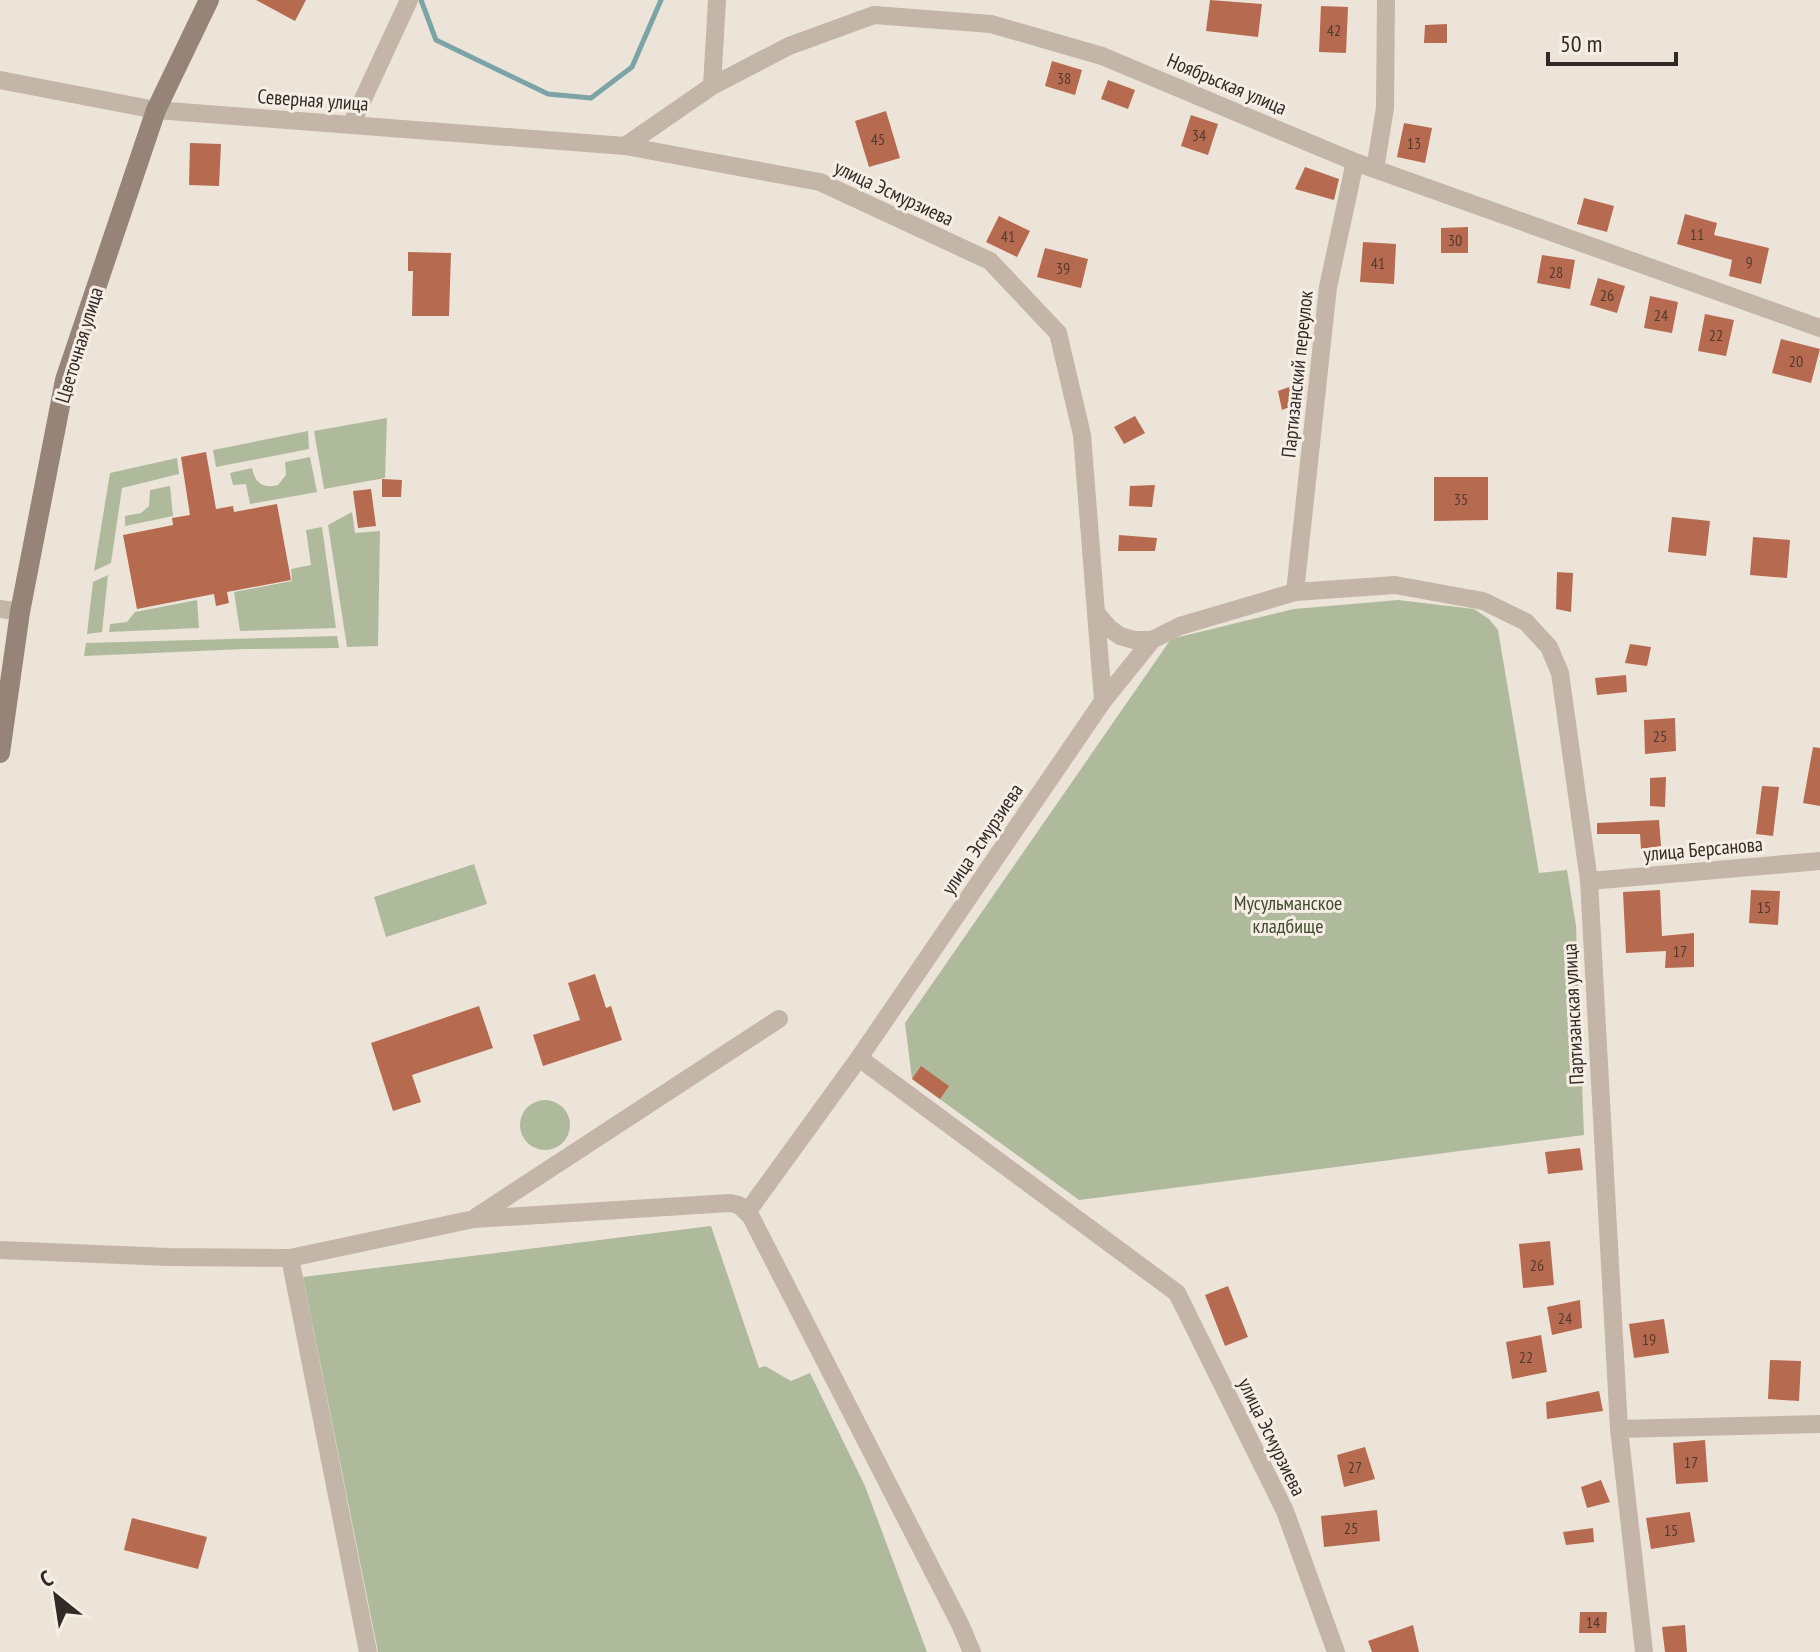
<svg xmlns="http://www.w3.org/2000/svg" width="1820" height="1652" font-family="'PT Sans Narrow',sans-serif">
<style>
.green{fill:#afba9c}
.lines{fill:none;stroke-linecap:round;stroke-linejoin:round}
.stream{stroke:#7ca4a6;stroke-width:5}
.building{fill:#b66a4f}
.street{stroke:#c3b5a7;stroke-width:18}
.secondary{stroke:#978479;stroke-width:20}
.labels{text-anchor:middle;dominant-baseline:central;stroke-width:6;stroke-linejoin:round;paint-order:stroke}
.number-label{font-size:16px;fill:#523a30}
.street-label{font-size:20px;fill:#312a26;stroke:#f6eee5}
.park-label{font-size:20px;fill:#404c2e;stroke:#f6eee5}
</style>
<rect width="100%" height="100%" fill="#ede4d9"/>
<!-- green -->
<path class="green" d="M387,418L385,478L324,489L314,431Z
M308,431L309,449L216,467L213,450Z
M310,457L317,492L250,504L246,484L233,485L230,473L252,468C255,483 263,489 278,485L286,475L285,462Z
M177,458L179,474L122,488L111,563L94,571L110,473Z
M170,486L173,516L125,526V516L141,513L149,506L150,490Z
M352,512L355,533L380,531L378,646L347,647L328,525Z
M322,527L336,628L240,631L234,592L292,581L291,569L311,565L306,530Z
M108,575L102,632L87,634L93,582Z
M197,600L199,628L109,632L110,624L127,622L135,612Z
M1398,600L1474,609L1489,619L1498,630L1539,873L1567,870L1576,926L1584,1135L1079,1200L912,1079L905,1023L1171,639L1294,609Z
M337,636L339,648L245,649L84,656L86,643Z
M474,864L487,904L386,937L374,897Z
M520 1125a25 25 0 1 1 50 0a25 25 0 1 1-50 0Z
M711,1226L759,1368L765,1366L791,1381L810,1373L865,1486L927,1652H378L303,1277Z"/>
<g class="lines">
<!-- stream -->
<path class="stream" d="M421,0L436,40L548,94L591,98L632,67L661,0"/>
</g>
<!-- building -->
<path class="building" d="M256,0H306L295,21Z
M1210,0L1262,4L1258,37L1206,31Z
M1321,6L1348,7L1346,53L1319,52Z
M1447,24V43H1424L1425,25Z
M1052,61L1082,70L1075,95L1045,86Z
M1108,80L1135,90L1128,109L1101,99Z
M886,111L900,158L869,167L855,121Z
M1191,115L1218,124L1208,155L1181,146Z
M1404,123L1432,128L1425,163L1397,157Z
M190,143L221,144L219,186L189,185Z
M1305,167L1339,179L1334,200L1295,189Z
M1584,198L1614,206L1607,232L1577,224Z
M1685,214L1717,223L1714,235L1769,248L1761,284L1729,276L1732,260L1677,244Z
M999,216L1030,231L1017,257L986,242Z
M1468,227V253H1441V228Z
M1363,242L1396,244L1394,284L1360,282Z
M1045,248L1088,259L1081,288L1037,277Z
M408,252L451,253L449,316H412L413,271H408Z
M1542,255L1575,260L1570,289L1537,283Z
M1598,278L1625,286L1617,313L1590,305Z
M1650,296L1678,302L1672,333L1644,328Z
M1705,314L1734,320L1726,356L1698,351Z
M1781,339L1820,349L1811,383L1772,373Z
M1306,381L1304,401L1282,410L1278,391Z
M1135,416L1145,433L1124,444L1114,427Z
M206,452L216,509L233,506L234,512L277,504L291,580L227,592L229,603L216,606L214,594L137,609L123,535L173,525L172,518L190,515L181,457Z
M1434,477H1488V520L1434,521Z
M382,479L402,480L401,497H382Z
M1155,485L1152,507L1129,506L1130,486Z
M371,489L376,526L358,528L353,491Z
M1672,517L1710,521L1706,556L1668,552Z
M1119,535L1157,538L1155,551H1118Z
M1753,537L1790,540L1787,578L1750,575Z
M1557,572L1573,573L1571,612L1556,609Z
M1630,644L1651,647L1647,666L1625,663Z
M1626,675L1627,692L1597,695L1595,678Z
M1675,718L1676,751L1645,754L1644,720Z
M1813,747L1820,748V806L1803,803Z
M1666,777L1665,807L1650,806V778Z
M1762,786L1779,787L1773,836L1756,834Z
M1659,820L1661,846L1641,849L1640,834H1597V823Z
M1660,890L1662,936L1694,933V967L1665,968L1666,951L1626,953L1623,892Z
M1751,890L1780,891L1778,925L1749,923Z
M595,974L606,1008L611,1006L622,1040L543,1066L533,1035L580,1020L568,983Z
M479,1006L493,1048L412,1075L421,1102L393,1111L371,1043Z
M921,1066L949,1086L940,1099L912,1079Z
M1580,1148L1583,1170L1548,1174L1545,1152Z
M1550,1241L1554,1285L1523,1288L1519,1244Z
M1228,1286L1248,1337L1225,1346L1205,1295Z
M1580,1300L1582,1328L1552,1335L1547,1307Z
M1664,1319L1669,1353L1634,1358L1629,1324Z
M1541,1335L1547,1372L1512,1379L1506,1342Z
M1770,1360L1801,1361L1799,1401L1768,1399Z
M1599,1391L1603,1411L1547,1419L1546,1402Z
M1705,1440L1708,1482L1676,1484L1673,1443Z
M1365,1447L1375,1479L1344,1487L1337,1455Z
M1601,1480L1610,1502L1587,1508L1581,1487Z
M1377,1510L1380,1541L1324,1547L1321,1516Z
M1690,1512L1695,1542L1651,1549L1646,1518Z
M132,1518L207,1537L198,1569L124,1550Z
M1593,1528L1594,1542L1566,1545L1563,1532Z
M1580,1612H1607L1606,1633H1579Z
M1413,1625L1419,1652H1372L1368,1641Z
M1685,1625L1687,1652H1665L1662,1627Z"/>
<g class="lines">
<!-- street -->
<path class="street" d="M0,80L156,110L625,146L820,182L990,261L1058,333L1082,435L1103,701L859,1058L748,1211
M712,86L717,0
M351,125L409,0
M625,146L712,86L789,46L874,15L991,24L1102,56L1355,162L1820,328
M1375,169L1385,108L1386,0
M1295,592L1328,287L1355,162
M0,609L20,612
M1096,613L1109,628L1120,636L1134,640H1152L1180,626L1295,592L1395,585L1483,601L1526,622L1549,647L1560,673L1589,881L1619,1429L1644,1652
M1103,701L1152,640
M1589,881L1820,861
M859,1058L1177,1293L1285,1511L1336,1652
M476,1217L779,1019
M0,1250L169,1257L290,1258L474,1219L730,1203L739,1205L751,1217L960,1624L972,1652
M290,1258L368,1652
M1619,1429L1820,1424"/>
<!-- secondary -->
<path class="secondary" d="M0,753L20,612L65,380L156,110L209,0"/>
</g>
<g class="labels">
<!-- number labels -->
<g class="number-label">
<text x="1334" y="30">42</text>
<text x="1064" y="78">38</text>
<text x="1199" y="135">34</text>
<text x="878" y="139">45</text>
<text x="1414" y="143">13</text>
<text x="1697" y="234">11</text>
<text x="1008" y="236">41</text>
<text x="1455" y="240">30</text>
<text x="1749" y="262">9</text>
<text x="1378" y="263">41</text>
<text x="1063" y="268">39</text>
<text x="1556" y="272">28</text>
<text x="1607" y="295">26</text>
<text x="1661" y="315">24</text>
<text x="1716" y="335">22</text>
<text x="1796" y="361">20</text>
<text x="1461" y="499">35</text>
<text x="1660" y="736">25</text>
<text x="1764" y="907">15</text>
<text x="1680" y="951">17</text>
<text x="1537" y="1265">26</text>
<text x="1565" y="1318">24</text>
<text x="1649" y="1339">19</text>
<text x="1526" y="1357">22</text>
<text x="1691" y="1462">17</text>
<text x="1355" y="1467">27</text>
<text x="1351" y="1528">25</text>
<text x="1671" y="1530">15</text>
<text x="1593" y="1622">14</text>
</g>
<!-- street labels -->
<g class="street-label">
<text transform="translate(1227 84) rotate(23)">Ноябрьская улица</text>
<text transform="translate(313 100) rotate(4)">Северная улица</text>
<text transform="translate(894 193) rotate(25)">улица Эсмурзиева</text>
<text transform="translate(79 345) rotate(-73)">Цветочная улица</text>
<text transform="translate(1297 374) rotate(-84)">Партизанский переулок</text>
<text transform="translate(982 839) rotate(-56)">улица Эсмурзиева</text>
<text transform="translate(1703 849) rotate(-5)">улица Берсанова</text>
<text transform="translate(1573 1014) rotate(-93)">Партизанская улица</text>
<text transform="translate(1272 1437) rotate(64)">улица Эсмурзиева</text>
</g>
<!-- park labels -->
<g class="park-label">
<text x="1288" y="903">Мусульманское<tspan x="1288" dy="23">кладбище</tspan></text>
</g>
</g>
<!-- north arrow -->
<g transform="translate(56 1596) rotate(330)" stroke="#f6eee5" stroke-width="6" paint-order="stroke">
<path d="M0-6L14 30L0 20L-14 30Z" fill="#312a26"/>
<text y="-12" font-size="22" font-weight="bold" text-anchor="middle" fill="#312a26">С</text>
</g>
<!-- scale -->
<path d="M1548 52v12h128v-12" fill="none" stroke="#312a26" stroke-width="4"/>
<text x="1560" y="52" font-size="24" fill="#312a26" stroke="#f6eee5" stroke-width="6" paint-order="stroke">50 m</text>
</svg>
